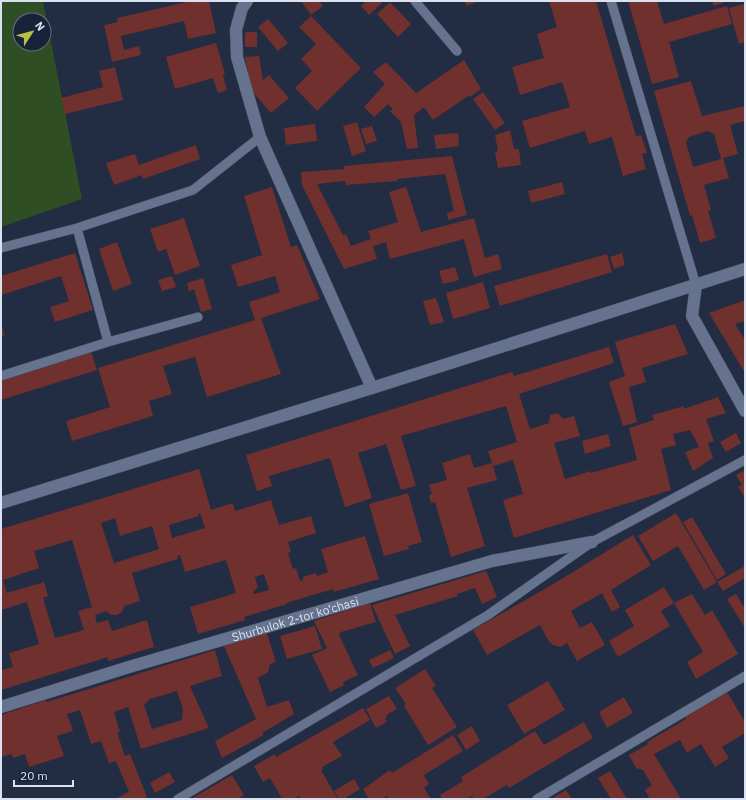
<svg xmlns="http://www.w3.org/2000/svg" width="746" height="800" font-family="'IBM Plex Sans',sans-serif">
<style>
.green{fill:#304e23;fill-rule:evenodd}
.building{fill:#70302d;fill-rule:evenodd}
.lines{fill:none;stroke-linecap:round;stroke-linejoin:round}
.lane-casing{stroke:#41495d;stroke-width:10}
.street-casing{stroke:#41495d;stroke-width:13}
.lane{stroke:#66738e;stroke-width:9}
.street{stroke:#66738e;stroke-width:12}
.labels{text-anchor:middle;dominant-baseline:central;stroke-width:3.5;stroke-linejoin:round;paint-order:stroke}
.street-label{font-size:12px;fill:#dae1f1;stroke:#182238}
</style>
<rect width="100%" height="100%" fill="#222c43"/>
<!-- green -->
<path class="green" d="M1,1H43L82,199L1,227ZM20,20H44V44H20Z"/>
<!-- building -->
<path class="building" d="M191,1H209L216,33L188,39L184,21L121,36L124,50L139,46L141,55L112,62L104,25L118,22L117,18Z
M301,1H319L323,6L311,15Z
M366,1H380L382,3L369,15L361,6Z
M464,1H479L467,6Z
M549,1H596L636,136L641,135L647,153L642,154L646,169L623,176L612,137L589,144L585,131L530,148L522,121L570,107L562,82L520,95L512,67L544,58L537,34L557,27Z
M628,1H657L664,24L727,6L732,24L669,42L679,77L652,84Z
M712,1H729L714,6Z
M390,2L411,24L398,37L377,14Z
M744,4L745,42L739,44L729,8Z
M311,16L361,68L317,111L295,88L312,71L301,59L316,44L299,27Z
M268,19L288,43L278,51L258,27Z
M245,32H257V47H245Z
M216,43L225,74L223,75L227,90L218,93L213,78L175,89L166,57Z
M259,56L263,80L269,75L289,98L271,113L251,90L245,57Z
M464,60L481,89L470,97L468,96L433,120L424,107L414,115L418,148L407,149L401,122L390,111L393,109L388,104L374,117L364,107L385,84L373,72L386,62L416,93Z
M115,67L123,100L65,114L61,98L103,87L99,71Z
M691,81L702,116L745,106V121L730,125L738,154L723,158L729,178L704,185L711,210L708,211L716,238L700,243L692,215L690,216L654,91ZM708,131L714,134L721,159L693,167L686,142L689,137Z
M483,92L505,123L495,130L473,99Z
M357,122L366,151L352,156L343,126Z
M315,124L317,141L286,145L284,128Z
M372,126L377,141L366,144L361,129Z
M510,130L514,149H519L521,165L498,168L495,152L498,151L495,135Z
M458,133L459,146L436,149L434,135Z
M196,145L200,159L143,179L142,175L114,185L106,163L135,154L139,165Z
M452,156L467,215L448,220L447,213L454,211L445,174L397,179V181L346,185L345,181L317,184L343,235L346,234L351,246L371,239L368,231L398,222L389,192L406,187L421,232L474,218L485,258L498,254L502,269L474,277L464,239L390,259L386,242L373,246L377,259L344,269L302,185L301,172L344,169V166Z
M562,182L565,194L531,203L528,191Z
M272,187L291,247L297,245L320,299L261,318L281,374L207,397L195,357L163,366L172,394L149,401L153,416L72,441L66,421L110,407L98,368L255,320L249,302L280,292L275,276L238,287L231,265L262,255L244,196Z
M184,218L200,266L175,275L166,249L158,252L150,229Z
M117,242L132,284L113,291L99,249Z
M75,253L93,310L55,322L50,307L69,301L61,276L1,295V276Z
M622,253L625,265L614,269L610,257Z
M607,254L612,272L500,306L494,286Z
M455,267L459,280L443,284L439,271Z
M172,276L176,287L162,291L158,280Z
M203,278L212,309L201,312L194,289L189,291L187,283Z
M483,282L490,308L453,319L446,293Z
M436,298L444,322L430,325L423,301Z
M745,300V321L735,324L745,340V373L709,313Z
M675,324L688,354L642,368L646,382L629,387L637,422L623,426L609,382L625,376L615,342Z
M1,325L5,335L1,337Z
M609,347L614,363L519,394L530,429L549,423L550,415L558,413L563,419L574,416L580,436L554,443L565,479L591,471V473L637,460L629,428L654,420L652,415L684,406V409L718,397L726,413L706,419L714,441L708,443L713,458L693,471L685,452L699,447L690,430L673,434L676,445L661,449L671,490L514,538L503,500L523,494L513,460L493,466L497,480L467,488L485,546L451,557L435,502L431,503L429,495L432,494L429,485L447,480L442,463L470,454L474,468L492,463L488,451L517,442L506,406L401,436L416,486L401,490L386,444L358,453L372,498L345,507L330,458L269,476L272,486L257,491L246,455L512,372L514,376Z
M91,351L97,370L1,400V379Z
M736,433L741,443L726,452L720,442Z
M608,434L611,446L585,454L582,441Z
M199,469L211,510L233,503L235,511L271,500L279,525L311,516L316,533L288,542L291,552L288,553L293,569L296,568L300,581L303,580V577L316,573L317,576L328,572L321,549L365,536L379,579L334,592L333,589L286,603L287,604L244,617L245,620L198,634L190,607L236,593L226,560L185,572L180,555L177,556L178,559L132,573L140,601L124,606L122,612L117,615H111L107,611L95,615L97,623L108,620L112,631L147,620L154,647L108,661V657L1,690V670L13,667L9,653L39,644L27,602L1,610V529ZM200,513L205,528L172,538L169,525L199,516L198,514ZM115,518L120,536L152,526L159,549L114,563L101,523ZM72,540L92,607L78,611L84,630L55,638L43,598L48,596L44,582L7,593L3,580L39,568L34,551ZM264,574L269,590L254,594L253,592L258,587L255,577Z
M745,470V498L738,487L742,485L736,475Z
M408,493L422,542L408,546L409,549L384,556L369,504Z
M676,513L717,582L704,590L678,546L653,561L638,536Z
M692,517L726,574L717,580L683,522Z
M633,535L651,565L611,590L620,607L612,612L602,593L571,611L580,628L592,622L605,645L577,661L567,643L560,647L553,645L548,640L540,625L487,655L473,630L555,583Z
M745,566V578L723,591L717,582Z
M486,571L497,597L482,604L475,588L457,594L458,596L395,615L410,646L395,654L372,605Z
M664,587L674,603L661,611L670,626L618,657L609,641L634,626L625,610Z
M692,594L705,615L712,610L738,654L696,679L687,662L703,652L674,603Z
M736,594L745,609V628L727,599Z
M370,603L376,622L341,632L339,635L358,675L343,682L344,685L330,692L312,655L327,648L314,621Z
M315,626L322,649L287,659L280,636Z
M267,633L276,662L270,664L268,672L258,678L267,707L289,700L294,714L262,733L264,735L222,758L215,741L256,719L224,646Z
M215,650L222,676L190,686L209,728L141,749L128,707L114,712L120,732H117L125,756L130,754L147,797L144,799H115L129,792L116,761L109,763L101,741L91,744L80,710L67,714L73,731L57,736L64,756L29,767L25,754L13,758L12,754L1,757V715L46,700L47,702ZM177,691L183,709L182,720L152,729L144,705L150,699Z
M390,650L394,658L373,668L369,660Z
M425,669L436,686L432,688L457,727L428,745L404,706L406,704L395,688Z
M548,681L565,710L524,734L507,705Z
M727,692L745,722V733L722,747L729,758L715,767L701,744L687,753L680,740L654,754L681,799H646L649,797L645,790L652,785L643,770L636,768L629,755L648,744L647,742L686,719L685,717Z
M389,696L397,709L388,714L385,719L387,722L376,728L366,709Z
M624,697L633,713L607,728L599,712Z
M363,708L370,720L333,742L342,756L322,767L323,769L321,770L337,798L301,799L299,796L295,799H282L270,778L263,782L254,766L275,754L276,757Z
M584,722L593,738L509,788L507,785L483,799H474L472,796L467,799H442L440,795L463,781L461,777L535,731L544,745Z
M472,726L480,741L466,750L457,735Z
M453,735L463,751L424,775L429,784L424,788L431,799H390L387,796L382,799H369L363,789L390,770L392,773Z
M610,771L627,799H611L598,778Z
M169,772L175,782L155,793L150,783Z
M232,775L244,795L238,799H191Z
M354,779L360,789L344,799H339L334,791Z
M566,790L572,799H551Z"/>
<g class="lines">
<!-- lane casing -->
<g class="lane-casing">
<path id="lane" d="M415,1L457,51
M611,1L696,285
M77,228L108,342
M1,248L77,228L193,190L260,137
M1,376L108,342L198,317
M178,799L488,615L592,542L745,460
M537,799L745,676"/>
</g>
<!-- street casing -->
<g class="street-casing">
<g id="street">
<path d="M247,1L242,8L236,30L237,57L260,137L372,388"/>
<path d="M696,285L692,316L745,411"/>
<path d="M1,503L372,388L745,269"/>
<path id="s1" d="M1,707L129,667L492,561L592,542"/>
</g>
</g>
<!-- lane -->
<use href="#lane" class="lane"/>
<!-- street -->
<use href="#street" class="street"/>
</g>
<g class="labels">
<!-- street labels -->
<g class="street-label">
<text stroke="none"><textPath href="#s1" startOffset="307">Shurbulok 2-tor ko‘chasi</textPath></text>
</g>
</g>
<!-- border -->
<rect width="746" height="800" fill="none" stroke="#dae1f1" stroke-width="4"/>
<!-- north arrow -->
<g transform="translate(32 32) rotate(54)"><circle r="19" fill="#182238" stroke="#666e82"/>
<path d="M0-3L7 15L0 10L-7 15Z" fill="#b7c148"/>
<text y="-6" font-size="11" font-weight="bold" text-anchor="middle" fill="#dae1f1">N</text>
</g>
<!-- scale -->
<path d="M14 780v6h59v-6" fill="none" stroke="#dae1f1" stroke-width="2"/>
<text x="20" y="780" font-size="12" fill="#dae1f1" stroke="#182238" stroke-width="3" paint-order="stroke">20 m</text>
</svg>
